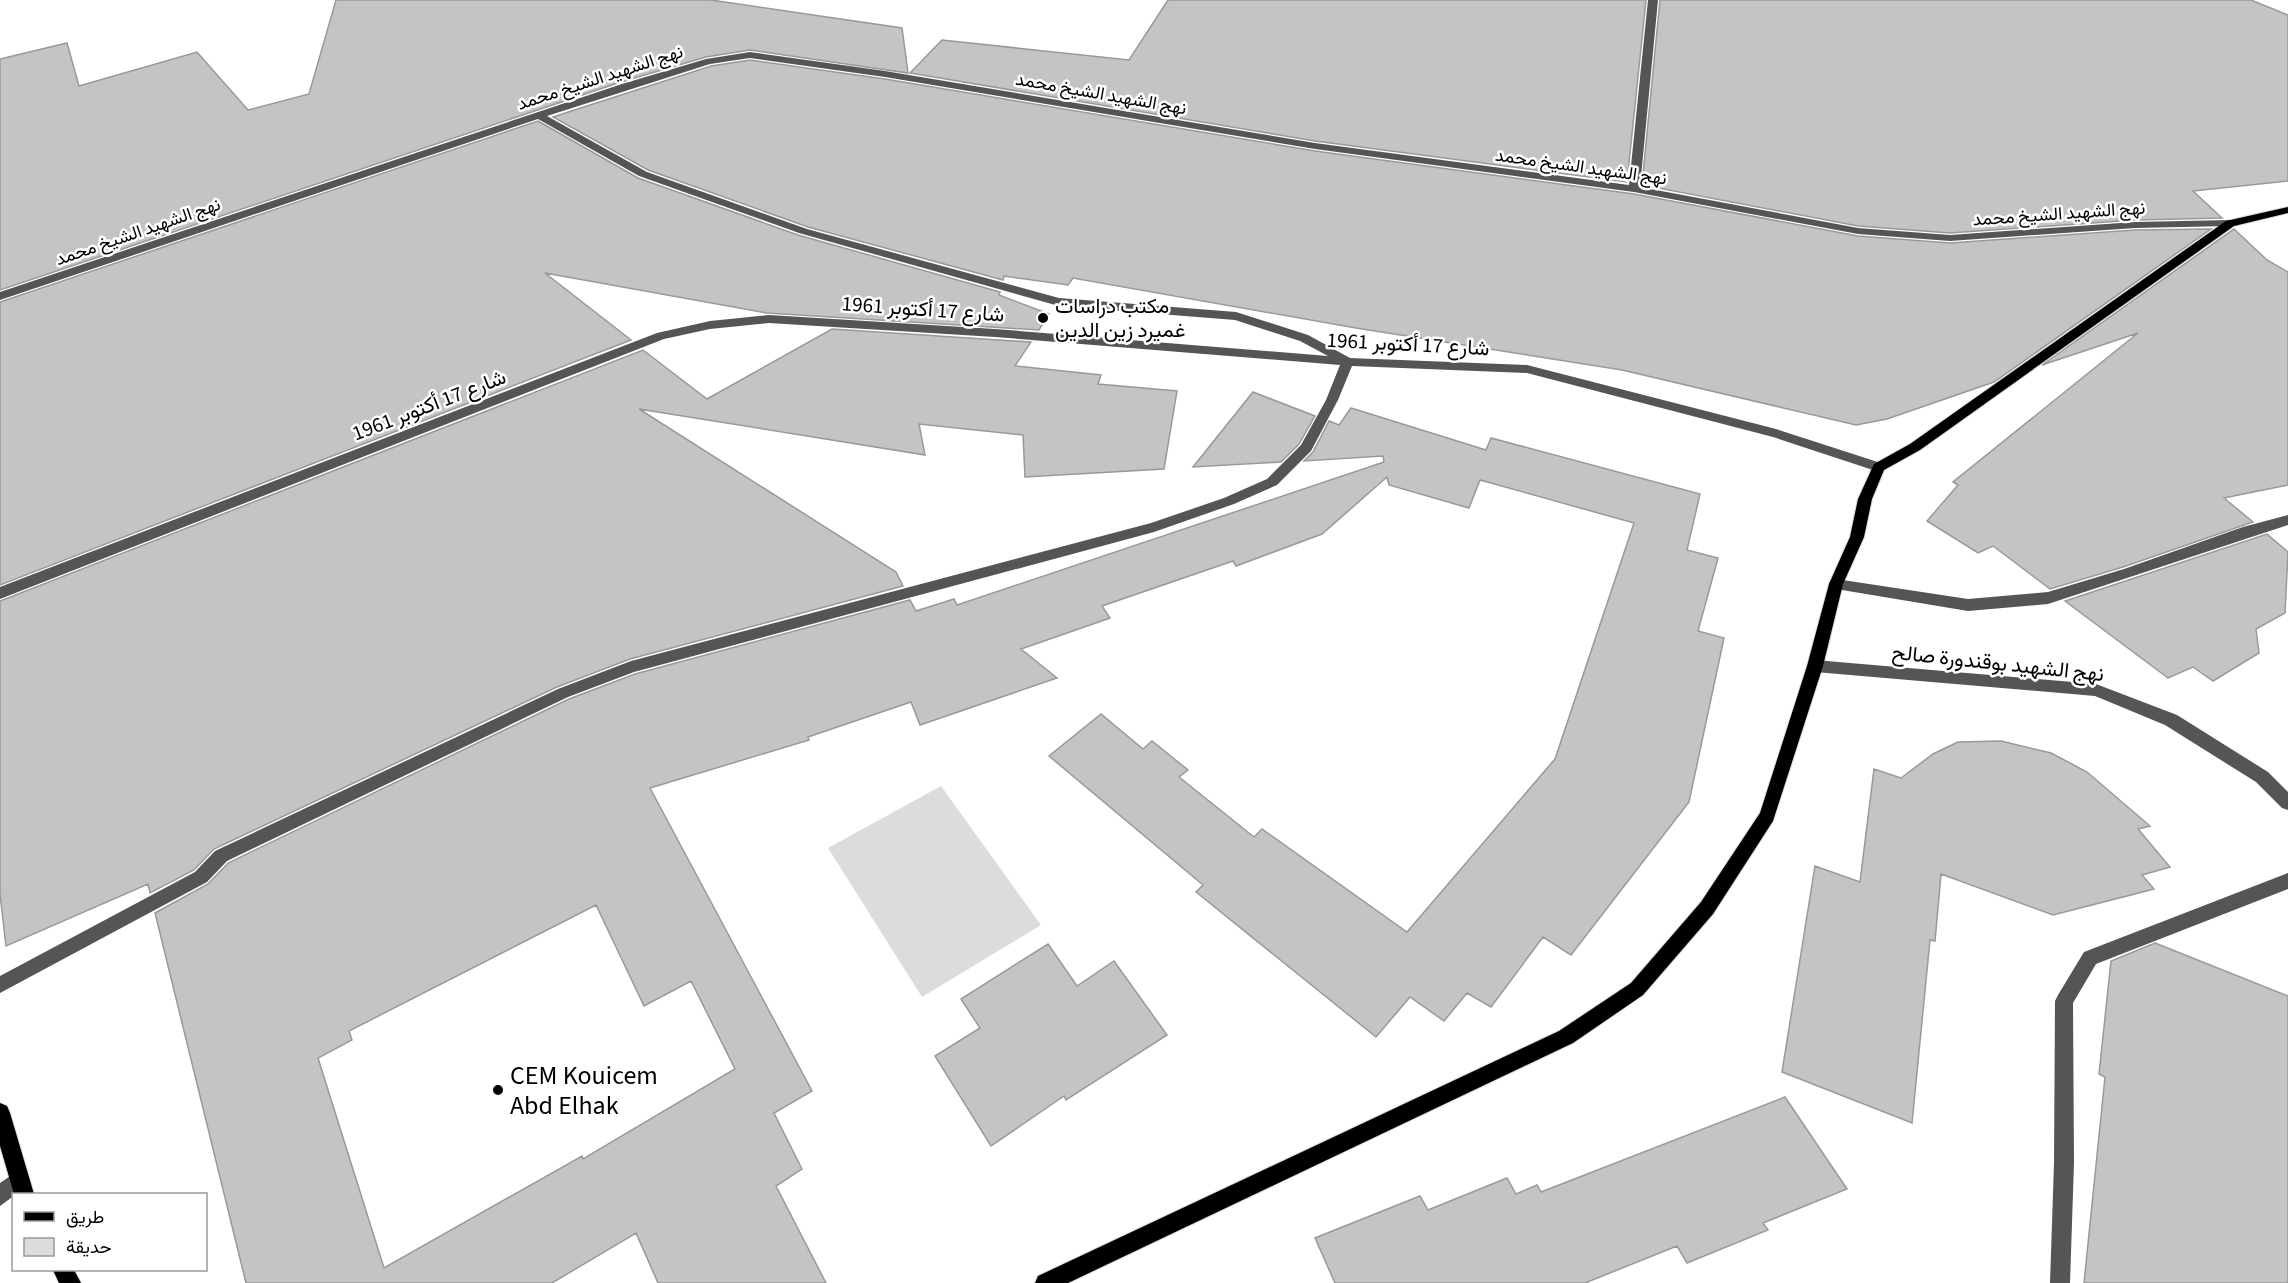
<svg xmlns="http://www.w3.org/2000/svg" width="2288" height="1283" font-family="'Source Sans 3',Vazirmatn,sans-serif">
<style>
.green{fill:#dcdcdc}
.building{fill:#c4c4c4;stroke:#999;stroke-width:1.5;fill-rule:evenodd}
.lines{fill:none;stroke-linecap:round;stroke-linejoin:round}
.major-casing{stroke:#dbdbdb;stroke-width:2}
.minor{fill:#555;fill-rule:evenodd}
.major{fill:#000;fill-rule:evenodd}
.poi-dot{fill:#000;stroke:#fff;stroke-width:2}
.labels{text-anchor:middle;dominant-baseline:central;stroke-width:5;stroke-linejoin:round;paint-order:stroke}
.far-street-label{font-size:18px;fill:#000;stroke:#fff}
.poi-label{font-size:21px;fill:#000;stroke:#fff;text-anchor:start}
.street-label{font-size:21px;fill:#000;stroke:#fff}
.near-poi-label{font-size:26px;fill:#000;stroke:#fff;text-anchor:start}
</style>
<rect width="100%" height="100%" fill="#fff"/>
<!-- green -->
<path class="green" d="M941,786L1041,925L922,997L828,848Z"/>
<!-- building -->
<path class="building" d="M336,0H711L902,28L908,73L750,50L706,57L621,82L0,290V59L67,43L79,86L197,52L248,110L309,94Z
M1168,0H1646L1627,182L1315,141L910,73L942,40L1129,60Z
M1660,0H2251L2288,15V181L2193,191L2222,218L2135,220L1950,233L1858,226L1642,185Z
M750,60L885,79L1315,151L1634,194L1858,236L1950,243L2135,230L2211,229L1994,382L1887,419L1856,425L1622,370L1356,328L1073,278L1068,285L1004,276L1003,280L808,227L648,170L553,117L711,66Z
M538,121L638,178L798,235L1000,292L999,295L1049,314L1039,330L767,313L545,273L631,340L0,585V302Z
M2234,229L2267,260L2288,272V485L2224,498L2253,522L2123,567L2050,589L1993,546L1978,553L1927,521L1958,485L1953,482L2138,333L2042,365Z
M832,329L1031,342L1015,366L1101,375L1098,384L1177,391L1164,469L1025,477L1023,435L919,424L925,455L639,409L896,572L903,586L630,659L557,687L214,849L194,870L150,893L148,884L6,946L0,894V601L643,350L707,399Z
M1253,392L1315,416L1299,444L1281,462L1193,467Z
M1351,408L1486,450L1491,438L1700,494L1687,550L1718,558L1698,631L1724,638L1689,802L1571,955L1543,937L1491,1007L1467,993L1444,1021L1410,997L1376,1037L1196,892L1203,885L1049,756L1101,714L1143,749L1152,741L1188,770L1179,777L1254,837L1262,829L1407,932L1555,759L1634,523L1480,480L1469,508L1389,485L1387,477L1322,534L1236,566L1233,561L1102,606L1110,618L1021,649L1057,678L920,725L911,702L808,737L809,740L650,788L812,1091L774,1113L802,1169L776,1186L826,1283H658L636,1233L552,1283H246L155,913L208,884L228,863L569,699L635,674L910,600L916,611L954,599L957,605L1384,462L1383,456L1304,461L1313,452L1329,421L1339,425ZM596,905L644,1006L691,981L735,1069L583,1159L582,1156L384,1268L318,1058L352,1040L349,1031Z
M2267,534L2288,552L2285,613L2256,629L2259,653L2213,681L2193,667L2168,678L2065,601Z
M2001,741L2051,753L2087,772L2150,826L2138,829L2170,867L2142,875L2154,889L2053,915L1941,874L1935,941L1930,940L1912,1123L1782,1072L1815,866L1860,882L1874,769L1901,778L1933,754L1958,742Z
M2155,943L2288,996V1283H2084L2105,1077L2099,1074L2111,961Z
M1048,944L1077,986L1114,961L1167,1035L1066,1100L1064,1096L991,1146L935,1056L980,1028L961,999Z
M1785,1097L1847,1189L1763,1223L1768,1230L1687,1263L1677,1246L1585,1283H1335L1315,1238L1420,1196L1428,1210L1507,1178L1516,1194L1537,1185L1541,1192Z"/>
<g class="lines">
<!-- major casing -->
<g class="major-casing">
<path id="major" d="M2288,207V213L2234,226L1920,450L1884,470L1872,499L1864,537L1843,584L1823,666L1773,821L1713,914L1643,995L1573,1043L1068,1283H1035L1038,1276L1559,1031L1631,983L1701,902L1760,813L1807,666L1829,584L1850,537L1858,499L1874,464L1910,444L2226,221Z
M0,1103L7,1106L10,1113L34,1194H14L0,1146Z
M53,1270H74L81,1283H59Z"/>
</g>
<!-- minor -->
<path class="minor" d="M1648,0H1658L1640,187L1858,228L1950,235L2135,222L2230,220L2236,223L2230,226L2135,228L1950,241L1858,234L1634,192L1315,149L885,77L750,58L710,64L547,116L647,172L807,229L1059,298L1236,312L1308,335L1350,358L1527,365L1776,429L1884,464L1886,467L1879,472L1773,437L1527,373L1352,366L1338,400L1311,451L1277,485L1234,504L1154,532L634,672L568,697L227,861L207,882L0,993V976L195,872L215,851L558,689L631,661L1151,523L1224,498L1267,479L1301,445L1326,400L1340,365L995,337L769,323L710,329L664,339L0,599V587L657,333L710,321L769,315L995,329L1328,356L1300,341L1235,320L1059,306L799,233L639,176L538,119L0,300V292L622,84L706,59L750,52L885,71L1315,143L1629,185Z
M2288,515V525L2048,604L1968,611L1836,589L1831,588L1829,584L1831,580L1836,579L1968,599L2048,592L2124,569L2243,527Z
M1815,660L2096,684L2177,715L2268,772L2288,792V810L2282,808L2256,782L2165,725L2095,696L1815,672L1810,670L1807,666L1810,662Z
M2288,873V889L2096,964L2073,1003L2074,1163L2070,1283H2050L2054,1163L2055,1001L2058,995L2084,952Z
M19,1170L26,1173L29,1180L26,1187L0,1206V1183Z"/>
<!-- major -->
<use href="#major" class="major"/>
</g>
<!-- markers -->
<g class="poi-dot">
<circle cx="1043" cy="318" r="6"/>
<circle cx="498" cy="1090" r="6"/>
</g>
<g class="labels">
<!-- far-street labels -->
<g class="far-street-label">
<text transform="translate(600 78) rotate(-18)">نهج الشهيد الشيخ محمد</text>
<text transform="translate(1101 94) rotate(10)">نهج الشهيد الشيخ محمد</text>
<text transform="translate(1581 167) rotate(8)">نهج الشهيد الشيخ محمد</text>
<text transform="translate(2059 214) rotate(-4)">نهج الشهيد الشيخ محمد</text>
<text transform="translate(138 232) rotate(-19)">نهج الشهيد الشيخ محمد</text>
</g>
<!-- poi labels -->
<g class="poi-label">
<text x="1055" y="306">مكتب دراسات<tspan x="1055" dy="24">غميرد زين الدين</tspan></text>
</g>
<!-- street labels -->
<g class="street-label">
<text transform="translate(923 309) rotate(4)">شارع 17 أكتوبر 1961</text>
<text transform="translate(1408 344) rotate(3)">شارع 17 أكتوبر 1961</text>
<text transform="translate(429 405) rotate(-21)">شارع 17 أكتوبر 1961</text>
<text transform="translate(1998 663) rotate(6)">نهج الشهيد بوقندورة صالح</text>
</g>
<!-- near-poi labels -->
<g class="near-poi-label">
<text x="510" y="1075">CEM Kouicem<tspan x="510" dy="30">Abd Elhak</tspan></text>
</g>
</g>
<!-- legend -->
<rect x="12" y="1193" width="195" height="78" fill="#ffffff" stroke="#999999" stroke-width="1.5"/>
<rect x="24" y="1212" width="30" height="9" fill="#000000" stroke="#999999" stroke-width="1.5"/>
<text x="66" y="1223" font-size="18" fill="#000000">طريق</text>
<rect x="24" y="1238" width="30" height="18" fill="#dcdcdc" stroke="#999999" stroke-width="1.5"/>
<text x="66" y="1253" font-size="18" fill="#000000">حديقة</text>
</svg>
